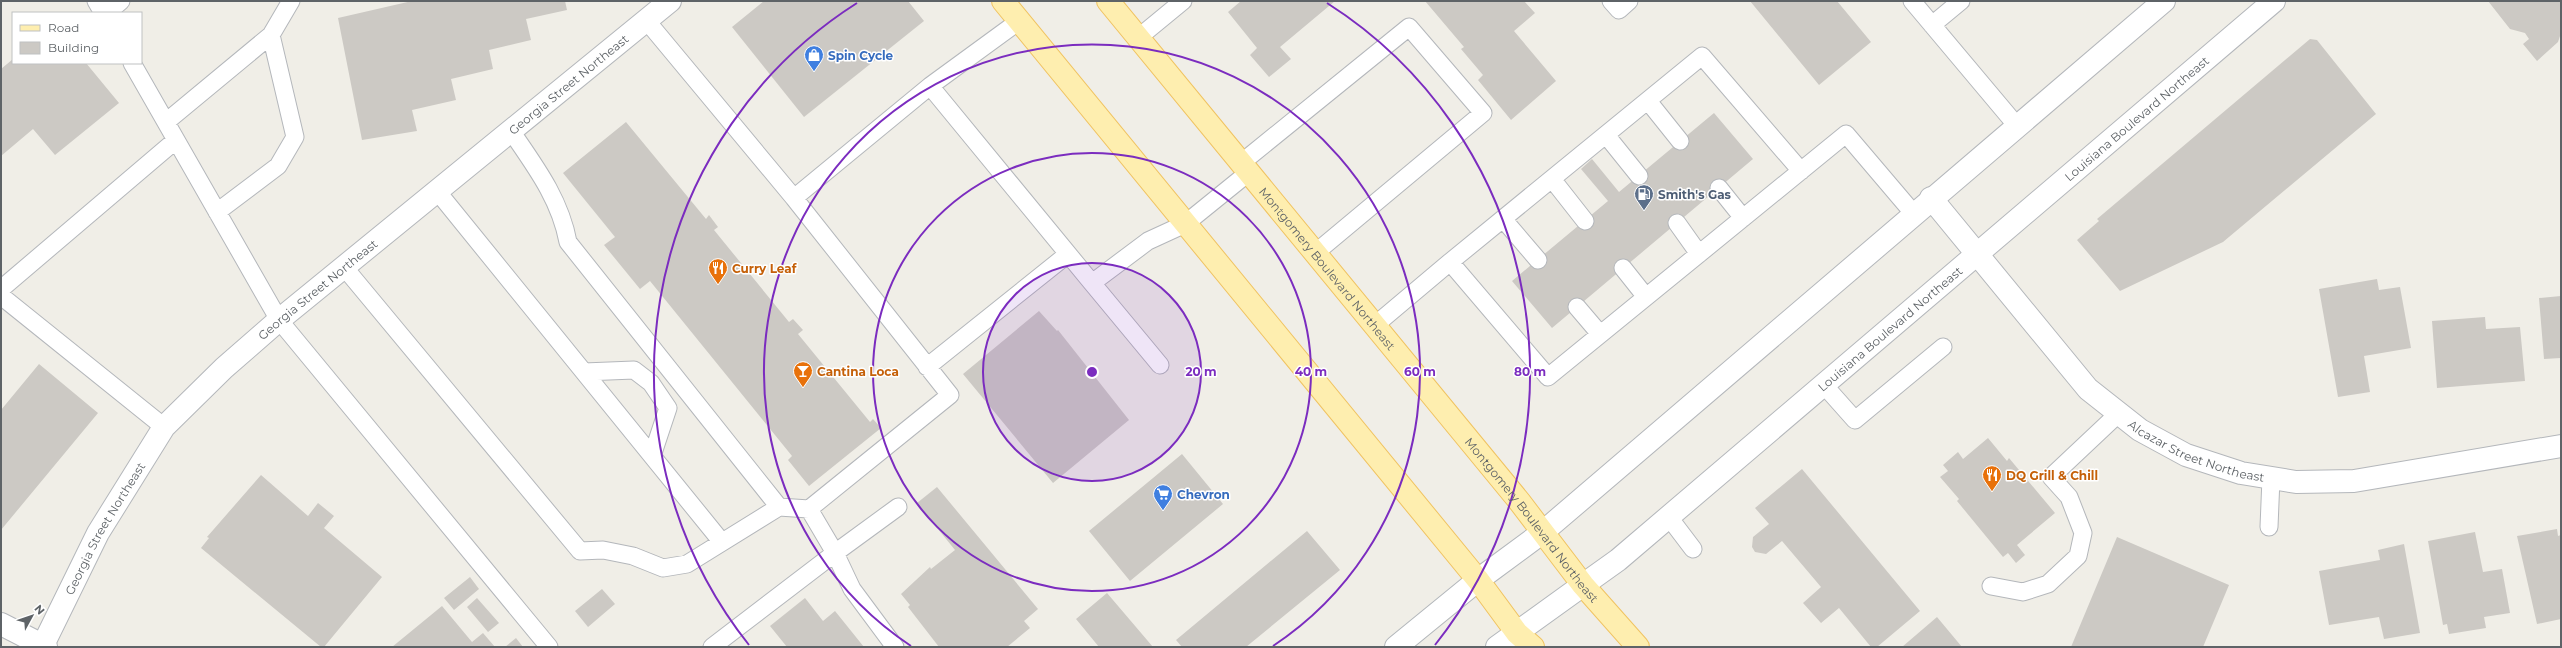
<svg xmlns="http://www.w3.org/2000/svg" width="2562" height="648" font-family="Montserrat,sans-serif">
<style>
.building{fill:#ccc9c4}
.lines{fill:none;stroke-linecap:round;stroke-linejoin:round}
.service-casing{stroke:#b4b7bb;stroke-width:19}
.minor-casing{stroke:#b4b7bb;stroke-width:24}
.tertiary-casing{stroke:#b4b7bb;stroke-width:24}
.secondary-casing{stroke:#b3b7bb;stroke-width:24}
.primary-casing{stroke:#f0c361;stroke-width:24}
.service{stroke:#fff;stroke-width:17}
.minor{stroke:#fff;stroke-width:22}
.tertiary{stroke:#fff;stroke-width:22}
.secondary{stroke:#fff;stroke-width:22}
.primary{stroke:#feeeaf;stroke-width:22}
.ring{fill:none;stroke:#7b2cbf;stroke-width:2}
.labels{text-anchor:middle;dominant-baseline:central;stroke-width:3;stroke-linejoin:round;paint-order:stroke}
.shop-label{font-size:12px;font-weight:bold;fill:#366cbe;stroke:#fff;text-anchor:start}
.street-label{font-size:12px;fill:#5e6367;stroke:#fff}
.service-label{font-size:12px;font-weight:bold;fill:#4e5e75;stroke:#fff;text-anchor:start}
.food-label{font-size:12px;font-weight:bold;fill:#c56008;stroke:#fff;text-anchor:start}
.centre{fill:#7b2cbf;stroke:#fff;stroke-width:2}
.ring-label{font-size:12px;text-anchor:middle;font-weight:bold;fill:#7b2cbf;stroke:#fff;stroke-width:3;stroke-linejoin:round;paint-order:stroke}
</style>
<rect width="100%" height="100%" fill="#f0eee7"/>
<!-- building -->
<path class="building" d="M412,1H565L567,10L526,19L531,40L489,50L493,69L451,79L456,100L412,110L417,131L362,140L338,18Z
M764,1H908L924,21L804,117L732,27Z
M1241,1H1335L1280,47L1291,59L1269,77L1250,55L1257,48L1228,12Z
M1425,1H1524L1535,13L1514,31L1556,81L1511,120L1478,80L1483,75L1461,49L1464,47Z
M1750,1H1837L1871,42L1819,85Z
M2488,1H2561V33L2558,42L2537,61L2523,44L2529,39L2525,33L2510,29Z
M2310,39L2317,40L2376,114L2223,242L2120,291L2077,240L2099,221L2097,219Z
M13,59V63H86L119,103L55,155L33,129L1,156V69Z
M1714,113L1753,159L1552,328L1512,281L1608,201L1581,169L1592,159L1619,192Z
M626,122L706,219L709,215L718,227L714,230L789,322L793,319L803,330L798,334L870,422L873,419L881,428L809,486L788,460L792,456L650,281L640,289L604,245L615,237L563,173Z
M2377,279L2379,290L2400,287L2411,348L2364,356L2370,392L2338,397L2319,289Z
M2561,296V358L2544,359L2539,298Z
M1039,311L1057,331L1058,330L1129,420L1053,483L963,374Z
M2485,317L2486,329L2520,327L2525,381L2437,388L2432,321Z
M39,364L98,413L1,530V410Z
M1988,438L2007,461L2009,458L2055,513L2017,545L2025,555L2016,563L2008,553L2003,557L1957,501L1959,499L1940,477L1948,471L1943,465L1958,452L1963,459Z
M1182,454L1223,504L1130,581L1089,531Z
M1802,469L1920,611L1877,647H1871L1839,608L1821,623L1803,603L1821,587L1782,541L1766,554L1755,552L1752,547L1753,537L1769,524L1755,508Z
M261,475L308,516L318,503L334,516L324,528L382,577L324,647H321L201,548L209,538L207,537Z
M937,487L1038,609L1024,621L1030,628L1007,647H939L908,607L910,605L901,594L930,567L931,569L955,550L917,503Z
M2557,529L2558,536L2561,535V619L2537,624L2517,536Z
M1307,531L1340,570L1246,647H1182L1176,640Z
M2475,532L2483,572L2502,569L2510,613L2484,617L2486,628L2449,634L2447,624L2443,625L2428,541Z
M2117,537L2229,585L2203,647H2071Z
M2404,544L2420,633L2384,639L2379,617L2329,625L2319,571L2380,560L2378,550Z
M470,577L479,589L454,610L444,598Z
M602,589L615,604L588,627L575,611Z
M1107,593L1153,647H1099L1076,619Z
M477,598L499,623L488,632L467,607Z
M805,598L823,621L835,611L864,647H787L770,626Z
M442,606L472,642L483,633L495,647H392Z
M1937,617L1962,647H1902Z
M516,638L523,647H505Z"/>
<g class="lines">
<!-- service casing -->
<g class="service-casing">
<path id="service" d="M96,1L103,13
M1611,1L1619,10L1629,1
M1912,1L2017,126
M107,13L121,1
M646,20L794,198L930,86L1019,21
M1932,25L1961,1
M1138,38L1183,1
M132,63L279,320L549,647
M930,86L1092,283L1148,241L1185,224L1248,173
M1648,101L1680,141
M166,122L271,35L291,1
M1606,135L1639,176
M1240,164L1409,27L1483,113L1314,254
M1552,179L1585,221
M1719,188L1743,218
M437,191L721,541
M217,212L278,166L295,137L271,35
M1503,219L1538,260
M1677,223L1699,254
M1450,262L1702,56L1801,171
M344,267L580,551L603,550L633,556L663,568L687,564L779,507L568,242C560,199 535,166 511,131
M1623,268L1646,297
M1092,283L1160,365
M1,289L176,140
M1,296L164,427
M1577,307L1600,334
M1374,326L1450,262L1548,377L1846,134L1914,214
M927,367L1068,254
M584,372L634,370L651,383L668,408L652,456
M1823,384L1855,420L1943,347
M779,507L809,509L950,395L794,198
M809,509L835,553L898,507
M1668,516L1693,549
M2269,527L2271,478
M1991,586L2023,592L2048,584L2078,556L2083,533L2069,497L2051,477L2119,413
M712,647L835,553L852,589L895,647"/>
</g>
<!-- minor casing -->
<g class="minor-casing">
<g id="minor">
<path id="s1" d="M1931,198L2088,389L2140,430L2186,455L2241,473L2296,482L2354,481L2561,446"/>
<path id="s2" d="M43,645L98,533L164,427L224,368L279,320L670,1"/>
</g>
</g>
<!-- tertiary casing -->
<g class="tertiary-casing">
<g id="tertiary">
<path d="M1543,532L2164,1"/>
<path id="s3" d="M1583,585L1618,560L2274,1"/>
<path d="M1,624L46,647"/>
</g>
</g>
<!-- secondary casing -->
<g class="secondary-casing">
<path id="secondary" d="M1396,647L1478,580L1543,532
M1497,647L1583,585"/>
</g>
<!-- primary casing -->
<g class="primary-casing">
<g id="primary">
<path d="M1003,1L1478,580L1517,633L1533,647"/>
<path id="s4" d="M1108,1L1519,501L1583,585L1638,647"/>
</g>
</g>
<!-- service -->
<use href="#service" class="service"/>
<!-- minor -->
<use href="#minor" class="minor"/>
<!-- tertiary -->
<use href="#tertiary" class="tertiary"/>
<!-- secondary -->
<use href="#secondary" class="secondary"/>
<!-- primary -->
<use href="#primary" class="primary"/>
</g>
<!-- distance rings -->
<circle cx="1092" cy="372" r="109" fill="#7b2cbf" fill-opacity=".12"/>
<g class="ring">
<circle cx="1092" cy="372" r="109"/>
<circle cx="1092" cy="372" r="219"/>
<path d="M911 646A328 328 0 1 1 1273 646"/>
<path d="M749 645A438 438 0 0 1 857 3M1327 3A438 438 0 0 1 1435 645"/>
</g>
<!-- icons -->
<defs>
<g id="shop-pin" transform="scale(1)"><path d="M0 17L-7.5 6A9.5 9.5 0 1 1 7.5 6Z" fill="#3f7fe0" stroke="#fff"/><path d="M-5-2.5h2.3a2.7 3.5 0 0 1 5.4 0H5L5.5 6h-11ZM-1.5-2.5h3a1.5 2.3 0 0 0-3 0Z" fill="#fff"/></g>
<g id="fuel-pin" transform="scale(1)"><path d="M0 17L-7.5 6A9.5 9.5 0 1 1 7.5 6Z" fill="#5c6f8a" stroke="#fff"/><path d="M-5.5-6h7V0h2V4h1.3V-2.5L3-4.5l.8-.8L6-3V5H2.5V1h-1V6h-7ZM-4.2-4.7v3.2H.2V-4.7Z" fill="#fff"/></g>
<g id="restaurant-pin" transform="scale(1)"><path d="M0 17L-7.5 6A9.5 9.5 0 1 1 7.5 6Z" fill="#e8710a" stroke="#fff"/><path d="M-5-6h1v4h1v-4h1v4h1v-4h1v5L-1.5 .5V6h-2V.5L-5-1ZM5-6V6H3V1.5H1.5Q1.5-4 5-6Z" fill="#fff"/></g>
<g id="bar-pin" transform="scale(1)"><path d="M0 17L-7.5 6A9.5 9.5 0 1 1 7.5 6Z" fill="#e8710a" stroke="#fff"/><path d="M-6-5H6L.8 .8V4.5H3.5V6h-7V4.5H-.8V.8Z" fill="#fff"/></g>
<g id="supermarket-pin" transform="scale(1)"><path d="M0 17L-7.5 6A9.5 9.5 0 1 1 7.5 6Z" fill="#3f7fe0" stroke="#fff"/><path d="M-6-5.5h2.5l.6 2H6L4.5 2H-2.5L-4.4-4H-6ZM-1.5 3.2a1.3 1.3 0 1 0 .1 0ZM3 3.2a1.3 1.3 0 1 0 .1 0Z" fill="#fff"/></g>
</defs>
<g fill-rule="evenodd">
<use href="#shop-pin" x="814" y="55"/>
<use href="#fuel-pin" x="1644" y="194"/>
<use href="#restaurant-pin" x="718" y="268"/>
<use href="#bar-pin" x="803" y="371"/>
<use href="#restaurant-pin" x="1992" y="475"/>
<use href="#supermarket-pin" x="1163" y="494"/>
</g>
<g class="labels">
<!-- shop labels -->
<g class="shop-label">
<text x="828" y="55">Spin Cycle</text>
<text x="1177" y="494">Chevron</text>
</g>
<!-- street labels -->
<g class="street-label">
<text stroke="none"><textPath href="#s2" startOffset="780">Georgia Street Northeast</textPath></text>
<text stroke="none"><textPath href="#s3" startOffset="724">Louisiana Boulevard Northeast</textPath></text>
<text stroke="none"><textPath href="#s4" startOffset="346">Montgomery Boulevard Northeast</textPath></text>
<text stroke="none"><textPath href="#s2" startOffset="456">Georgia Street Northeast</textPath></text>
<text stroke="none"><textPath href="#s3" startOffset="400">Louisiana Boulevard Northeast</textPath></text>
<text stroke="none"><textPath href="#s1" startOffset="374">Alcazar Street Northeast</textPath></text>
<text stroke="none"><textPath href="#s4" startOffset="670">Montgomery Boulevard Northeast</textPath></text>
<text stroke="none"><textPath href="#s2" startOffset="132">Georgia Street Northeast</textPath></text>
</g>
<!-- service labels -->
<g class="service-label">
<text x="1658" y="194">Smith's Gas</text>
</g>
<!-- food labels -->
<g class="food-label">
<text x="732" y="268">Curry Leaf</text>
<text x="817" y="371">Cantina Loca</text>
<text x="2006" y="475">DQ Grill &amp; Chill</text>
</g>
</g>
<circle cx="1092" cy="372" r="6" class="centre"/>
<g class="ring-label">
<text x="1201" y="376">20 m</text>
<text x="1311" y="376">40 m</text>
<text x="1420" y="376">60 m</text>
<text x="1530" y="376">80 m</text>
</g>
<!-- border -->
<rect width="2562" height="648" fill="none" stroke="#5e6367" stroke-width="4"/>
<!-- legend -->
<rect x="12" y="12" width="130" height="52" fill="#ffffff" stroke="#bfc1c2"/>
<rect x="20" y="25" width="20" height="6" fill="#feeeaf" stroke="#bfc1c2"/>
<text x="48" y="32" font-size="12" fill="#5e6367">Road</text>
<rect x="20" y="42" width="20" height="12" fill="#ccc9c4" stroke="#bfc1c2"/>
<text x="48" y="52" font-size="12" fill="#5e6367">Building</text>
<!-- north arrow -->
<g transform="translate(32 616) rotate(50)" stroke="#ffffff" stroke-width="3" paint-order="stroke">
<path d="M0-3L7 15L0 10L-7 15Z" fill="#5e6367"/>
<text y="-6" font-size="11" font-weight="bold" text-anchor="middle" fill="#5e6367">N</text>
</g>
</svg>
